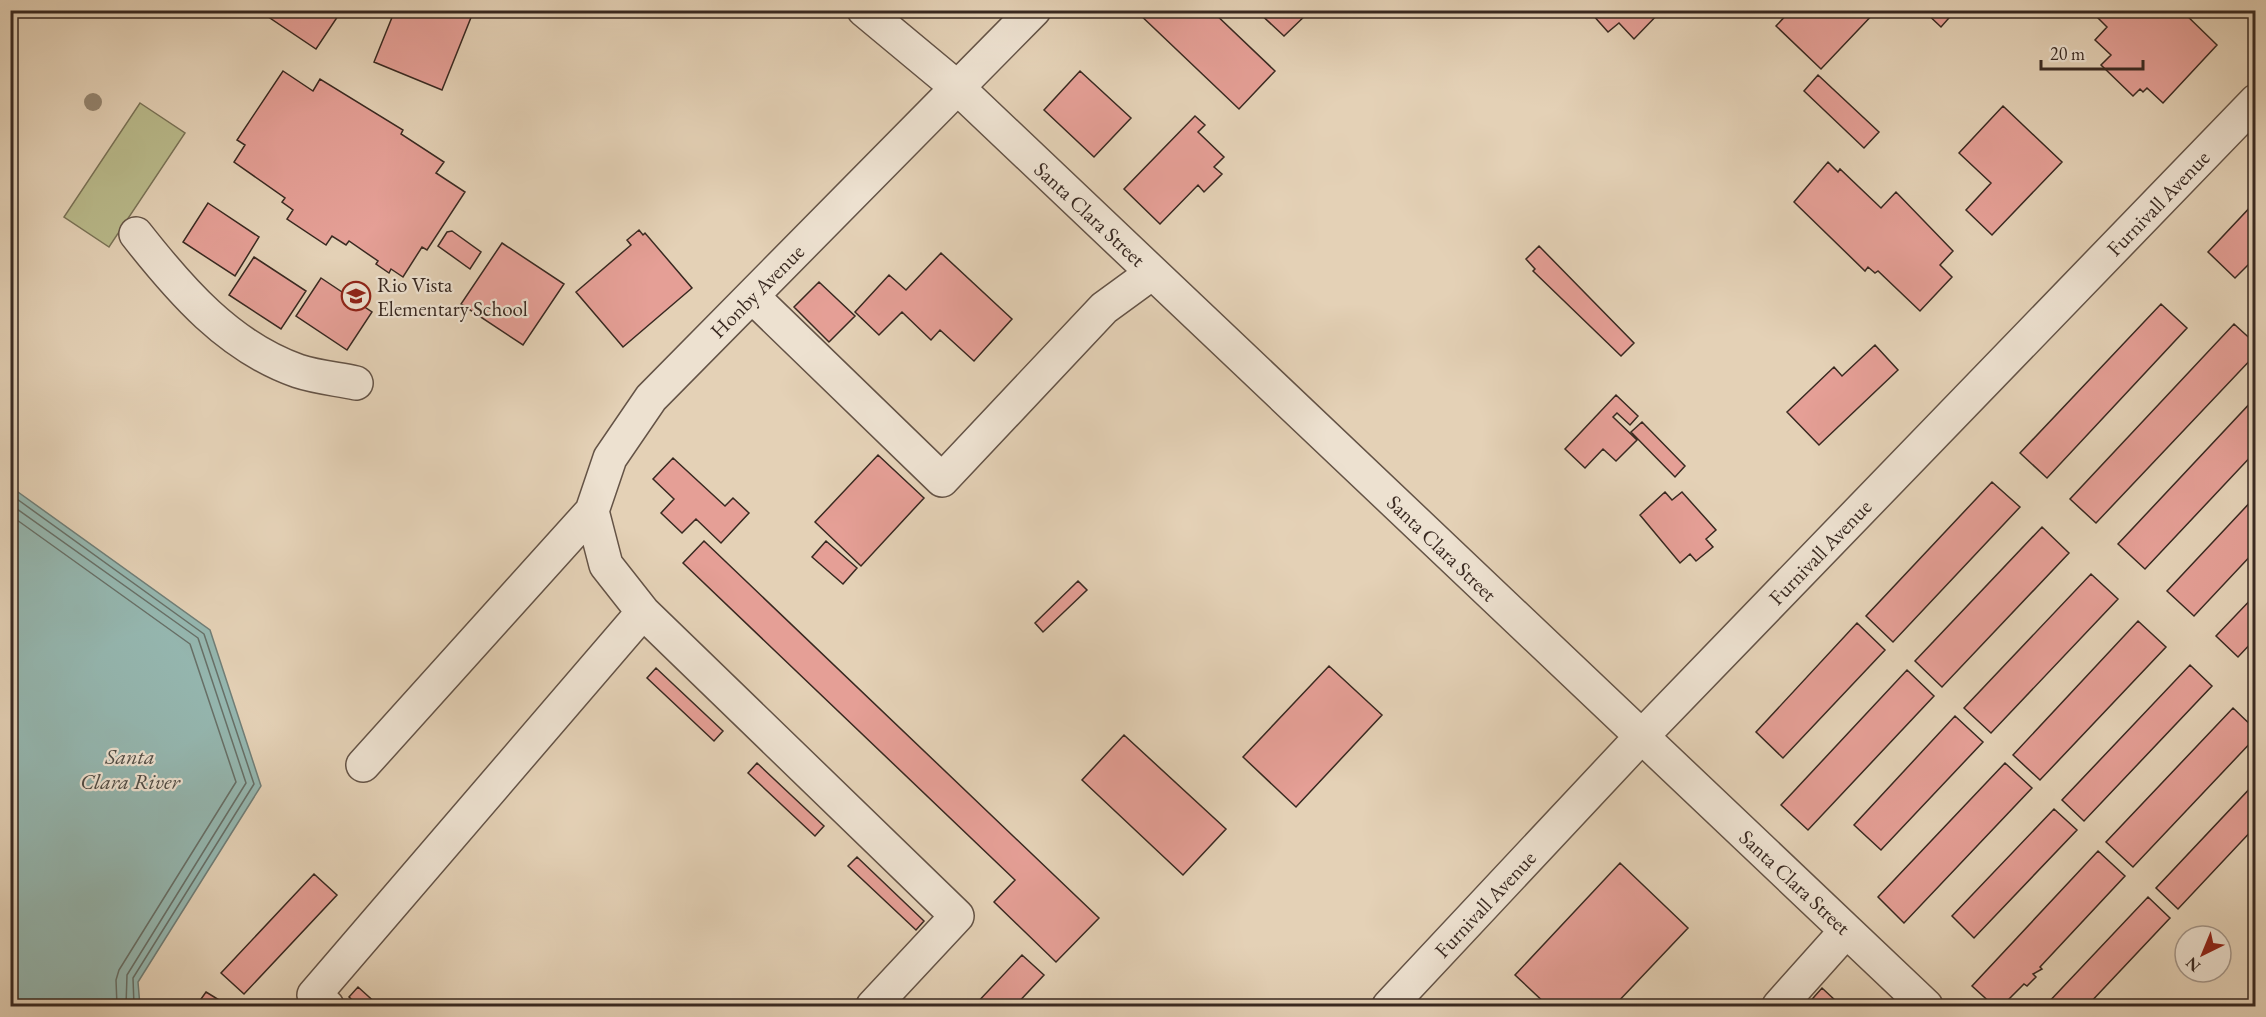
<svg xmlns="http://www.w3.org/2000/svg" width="2266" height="1017" font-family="'EB Garamond',serif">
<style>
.green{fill:#b9ba8b;stroke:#797256;stroke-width:1.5}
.water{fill:#95b7b0;stroke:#707e77;stroke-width:1.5}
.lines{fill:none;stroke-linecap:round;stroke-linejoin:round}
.shore{stroke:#677068;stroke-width:1.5}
.building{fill:#e59f96;stroke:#392921;stroke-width:1.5}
.minor-casing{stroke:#645346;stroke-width:36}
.minor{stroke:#ede1d0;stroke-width:33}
.tree{fill:#948570}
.labels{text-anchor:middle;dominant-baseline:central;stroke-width:4.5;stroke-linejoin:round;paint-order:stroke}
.street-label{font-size:21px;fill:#392921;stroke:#ede1d0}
.poi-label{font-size:21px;fill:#392921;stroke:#ede1d0;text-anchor:start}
.water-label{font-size:22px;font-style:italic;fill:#504c45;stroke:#ede1d0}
</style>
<rect width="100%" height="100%" fill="#e4d1b6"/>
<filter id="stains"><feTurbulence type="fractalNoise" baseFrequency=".00333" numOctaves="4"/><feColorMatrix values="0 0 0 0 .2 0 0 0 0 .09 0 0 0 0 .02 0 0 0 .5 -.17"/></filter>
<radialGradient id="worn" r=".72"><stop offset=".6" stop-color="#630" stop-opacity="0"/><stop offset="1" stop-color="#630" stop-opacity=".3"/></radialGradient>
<!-- green -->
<path class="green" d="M140,103L185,133L109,247L64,217Z"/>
<!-- water -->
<path class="water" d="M11,487L210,630L261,786L138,982L140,1006H11Z"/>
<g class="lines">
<!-- shore -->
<path class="shore" d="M10,494L204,634L254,784L133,978L134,1006
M10,504L198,638L246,783L127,975L126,1006
M10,515L190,644L236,782L119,970L116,980L117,1006"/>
</g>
<!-- building -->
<path class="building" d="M258,10H342L316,49Z
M395,10H474L442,90L374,62Z
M1135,10H1211L1275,71L1239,109Z
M1256,10H1311L1284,36Z
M1596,10H1662L1634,39L1619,23L1608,32L1592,14Z
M1791,10H1877L1821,69L1776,26Z
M1923,10H1956L1941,27Z
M2090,10H2181L2217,45L2163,103L2147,88L2143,92L2140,89L2133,96L2101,65L2111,55L2095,40L2107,27Z
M283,71L313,91L320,79L403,130L401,134L444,162L436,173L465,192L427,250L422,247L403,277L391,269L389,273L376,264L378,261L349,241L346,245L332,236L326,245L287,219L293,210L282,202L285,198L234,162L245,145L237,140Z
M1080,71L1131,118L1094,157L1044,110Z
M1818,75L1879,132L1864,148L1804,91Z
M2003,106L2062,162L1992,235L1966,210L1991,183L1959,153Z
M1195,116L1205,125L1198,132L1224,157L1214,167L1222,174L1204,192L1198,185L1160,224L1124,189Z
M1828,162L1838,172L1840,169L1881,208L1896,192L1953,251L1940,265L1952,277L1920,311L1878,271L1875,273L1868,267L1865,271L1794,202Z
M2256,201V257L2235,278L2208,252Z
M208,203L259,237L235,276L183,242Z
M639,230L643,235L645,233L692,288L623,347L576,292L631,245L627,240Z
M452,231L481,252L470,269L438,246L447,232Z
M502,243L564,284L523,345L461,304Z
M1539,246L1634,343L1621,356L1533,271L1535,269L1526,259Z
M941,253L1012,319L974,361L940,330L931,340L902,312L879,335L855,312L889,275L906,290Z
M254,257L306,291L281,329L229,295Z
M321,278L372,312L347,350L296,316Z
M819,282L855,316L829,342L794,307Z
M2161,304L2187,328L2047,478L2020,453Z
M2234,324L2256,344V354L2096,523L2070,499Z
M1875,345L1898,370L1819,445L1787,412L1834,367L1842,376Z
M1616,395L1638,416L1630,425L1617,413L1613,417L1637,440L1616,461L1603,449L1585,468L1565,449Z
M2256,397V451L2145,569L2118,544Z
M1642,422L1685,466L1675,477L1631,432Z
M878,455L924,498L861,566L815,522Z
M673,458L725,506L733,498L749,513L721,543L696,519L682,533L661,513L674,499L653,479Z
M1992,482L2020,507L1893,642L1866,616Z
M1665,492L1672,500L1682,492L1716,530L1706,539L1713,547L1696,561L1690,554L1680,563L1640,515Z
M2256,496V550L2194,616L2167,591Z
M2042,527L2069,553L1942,687L1915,661Z
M704,541L1099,918L1056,962L994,902L1015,880L683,563Z
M826,541L857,568L843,584L812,557Z
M2091,574L2118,599L1991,733L1964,708Z
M1078,581L1087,590L1043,632L1035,623Z
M2256,594V638L2238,657L2216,636Z
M2138,621L2166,647L2040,780L2013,755Z
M1857,623L1885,650L1783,758L1756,732Z
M2190,665L2212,686L2084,821L2062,800Z
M1329,666L1382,715L1296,807L1243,757Z
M656,668L723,731L714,741L647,678Z
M1907,670L1934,696L1808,830L1781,805Z
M2233,708L2256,730V737L2133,867L2106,842Z
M1955,716L1983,742L1881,850L1854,825Z
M1124,735L1226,829L1183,875L1082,780Z
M757,763L824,826L815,836L748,773Z
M2005,763L2032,788L1904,923L1878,897Z
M2256,782V826L2178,909L2156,888Z
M2054,809L2077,830L1974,938L1952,916Z
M2098,851L2125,876L2040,967L2042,969L2033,974L2036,977L2027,986L2024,984L2002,1006H1994L1972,986Z
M857,857L924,921L916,930L848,866Z
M1620,863L1688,928L1614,1006H1548L1515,975Z
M314,874L337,895L244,994L221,973Z
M2148,897L2170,918L2087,1006H2045Z
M1022,955L1044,975L1015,1006H974Z
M358,987L379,1006H359L349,997Z
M1822,988L1836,1001L1831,1006H1806Z
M206,992L229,1006H196Z"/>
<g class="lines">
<!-- minor casing -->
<g class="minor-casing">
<path id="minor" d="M864,10L959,89L1926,1006
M136,234C180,290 229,347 298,371C316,377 337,379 356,383
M752,296L942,480L1104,308L1152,273
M363,765L592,511
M327,1006L314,995L643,612
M873,1006L957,916L643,612L606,565L592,511L610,458L651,398L1034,10
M1389,1006L1641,737L2256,101
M1779,1006L1846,931"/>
</g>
<!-- minor -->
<use href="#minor" class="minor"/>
</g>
<!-- trees -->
<circle class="tree" cx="93" cy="102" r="9"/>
<!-- icons -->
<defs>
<g id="school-ring" transform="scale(1.5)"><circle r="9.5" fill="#ede1d0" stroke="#8f2418" stroke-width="1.5"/><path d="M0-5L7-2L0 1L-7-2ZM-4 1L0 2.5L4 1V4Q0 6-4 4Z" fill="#8f2418"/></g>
</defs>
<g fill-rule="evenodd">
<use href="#school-ring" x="356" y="296"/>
</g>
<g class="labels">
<!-- street labels -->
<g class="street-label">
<text transform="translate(2158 203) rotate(-46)">Furnivall Avenue</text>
<text transform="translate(1090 214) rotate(43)">Santa Clara Street</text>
<text transform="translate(757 291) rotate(-45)">Honby Avenue</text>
<text transform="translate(1442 548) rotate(44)">Santa Clara Street</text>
<text transform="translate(1820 552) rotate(-46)">Furnivall Avenue</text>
<text transform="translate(1795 882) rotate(43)">Santa Clara Street</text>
<text transform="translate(1485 904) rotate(-47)">Furnivall Avenue</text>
</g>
<!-- poi labels -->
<g class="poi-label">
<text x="377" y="284">Rio Vista<tspan x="377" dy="24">Elementary School</tspan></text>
</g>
<!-- water labels -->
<g class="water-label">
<text x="130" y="756">Santa<tspan x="130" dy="25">Clara River</tspan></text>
</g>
</g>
<!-- margin -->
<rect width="2266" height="1017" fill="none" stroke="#e4d1b6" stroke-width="36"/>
<rect x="12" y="12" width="2242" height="993" fill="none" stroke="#392921" stroke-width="3"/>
<rect x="18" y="18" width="2230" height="981" fill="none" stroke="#392921" stroke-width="1.5"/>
<!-- north arrow -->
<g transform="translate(2203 954) rotate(223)"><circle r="28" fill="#ede1d0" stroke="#a5978a" stroke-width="1.5"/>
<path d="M0-4.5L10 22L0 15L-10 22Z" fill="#8f2418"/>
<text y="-9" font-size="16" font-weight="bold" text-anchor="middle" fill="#392921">N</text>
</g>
<!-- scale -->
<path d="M2041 60v9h102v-9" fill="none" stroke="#392921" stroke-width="3"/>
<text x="2050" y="60" font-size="18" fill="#392921" stroke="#ede1d0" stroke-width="4.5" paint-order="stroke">20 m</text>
<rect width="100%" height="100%" filter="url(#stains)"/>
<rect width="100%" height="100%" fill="url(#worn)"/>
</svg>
